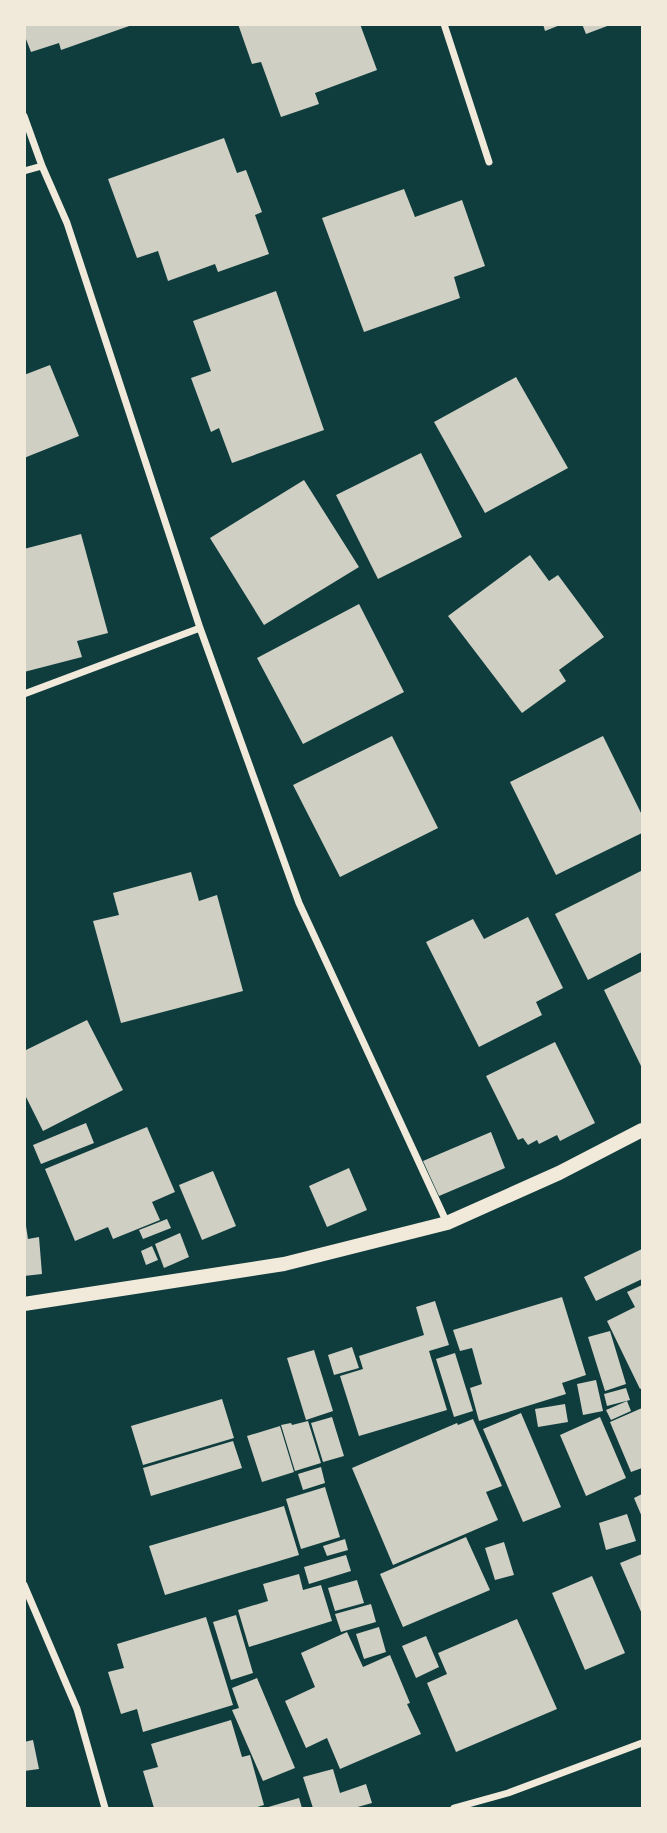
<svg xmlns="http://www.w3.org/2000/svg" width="667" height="1833" font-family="'Fira Sans',sans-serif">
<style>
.building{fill:#cfcfc3}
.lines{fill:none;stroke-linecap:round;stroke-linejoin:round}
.minor{stroke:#f1e9da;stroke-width:7}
.secondary{stroke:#f1e9da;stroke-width:14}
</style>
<rect width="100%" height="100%" fill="#0f3d3e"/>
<!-- building -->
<path class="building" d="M24,24H132V25L61,50L59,43L31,52L24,34Z
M238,24H360L377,70L315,93L319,104L281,117L261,62L252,64Z
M543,24H560V25L545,31Z
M582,24H610V25L586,34Z
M224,138L237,173L246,170L262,212L255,215L269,254L218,272L215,264L168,281L158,251L137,258L108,179Z
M404,189L415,217L462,200L485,266L454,277L460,298L364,332L322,218Z
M276,291L324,430L232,463L219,428L211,432L191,378L211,371L193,321Z
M50,365L79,436L24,458V375Z
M516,377L568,468L485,513L434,422Z
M421,453L462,537L378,579L336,495Z
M304,480L359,567L264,625L210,538Z
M81,534L108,633L77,641L82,657L24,672V549Z
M530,555L549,581L558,575L604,637L559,670L566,681L522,713L448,616Z
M359,604L404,692L303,744L257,658Z
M392,736L438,828L340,877L293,785Z
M603,736L642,815V833L556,875L510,782Z
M641,871L642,952L588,980L555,914Z
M191,872L199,901L217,895L243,991L121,1023L93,921L119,915L113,893Z
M528,917L563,988L536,1002L542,1015L479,1047L426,942L473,919L484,939Z
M642,971V1068L604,990Z
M87,1020L123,1090L43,1131L24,1093V1051Z
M555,1042L595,1123L560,1141L557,1135L539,1144L537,1140L528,1145L523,1138L518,1140L486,1076Z
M86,1123L94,1143L41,1164L33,1145Z
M147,1127L175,1192L152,1202L160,1220L113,1239L108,1227L75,1241L45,1169Z
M491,1132L505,1168L439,1196L423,1161Z
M349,1168L367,1210L327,1227L309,1186Z
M213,1171L236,1226L202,1240L179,1185Z
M167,1219L171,1228L143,1239L139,1230Z
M24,1226H26L28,1239L39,1237L42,1274L24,1276Z
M180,1233L189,1257L164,1268L155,1244Z
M152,1246L158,1260L146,1265L141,1251Z
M642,1249V1279L596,1301L584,1277Z
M642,1285V1388L640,1389L607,1321L635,1307L627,1292Z
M562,1297L586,1375L562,1383L566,1394L479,1421L470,1388L482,1384L472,1348L460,1351L453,1330Z
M435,1301L449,1345L429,1351L447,1410L359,1436L340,1376L363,1369L359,1356L424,1335L416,1307Z
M610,1331L626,1384L605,1391L588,1337Z
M352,1347L359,1368L334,1375L328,1355Z
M314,1350L333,1411L306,1420L287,1358Z
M455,1353L473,1411L454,1417L436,1359Z
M596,1380L603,1411L583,1415L577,1384Z
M626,1388L630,1400L607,1406L604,1394Z
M222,1399L234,1438L143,1465L131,1426Z
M627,1401L631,1411L611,1420L606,1410Z
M565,1404L568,1422L538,1427L535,1409Z
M642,1408V1468L631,1472L610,1422Z
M521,1413L561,1507L523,1522L483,1429Z
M332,1417L344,1456L323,1462L311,1423Z
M600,1417L626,1478L586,1496L560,1435Z
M473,1419L502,1486L486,1492L498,1520L393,1565L352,1468L457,1423L458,1425Z
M308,1421L321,1463L295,1471L281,1425L291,1423L292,1425Z
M280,1426L294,1472L262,1482L247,1436Z
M233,1441L242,1468L151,1496L143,1468Z
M321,1467L325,1483L303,1490L298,1474Z
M325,1487L340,1537L301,1549L286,1499Z
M642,1494V1517L634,1498Z
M284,1506L299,1555L165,1595L149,1546Z
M627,1514L636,1541L606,1550L599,1523Z
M466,1537L490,1590L403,1627L380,1574Z
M345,1539L348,1550L327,1556L323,1546Z
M504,1542L514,1575L495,1580L485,1548Z
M642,1554V1614L620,1563Z
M346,1555L351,1571L309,1584L304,1567Z
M299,1574L303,1590L321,1585L332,1621L249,1647L238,1610L268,1601L263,1584Z
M592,1576L625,1653L585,1670L552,1593Z
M357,1580L364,1603L335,1611L328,1588Z
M371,1604L376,1622L341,1632L335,1614Z
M236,1615L253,1673L231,1680L213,1622Z
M206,1617L233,1705L143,1732L137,1709L121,1714L108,1672L124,1668L117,1644Z
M517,1619L557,1709L456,1752L427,1683L447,1674L438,1653Z
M379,1627L386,1652L364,1659L356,1634Z
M347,1632L363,1667L390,1655L410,1703L407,1704L421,1734L340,1769L327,1738L306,1748L285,1701L315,1687L301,1653Z
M426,1636L439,1667L416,1678L402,1646Z
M257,1678L295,1768L263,1781L232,1710L239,1708L232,1688Z
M231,1720L242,1757L250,1755L264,1805L254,1808H154L143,1771L158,1767L151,1744Z
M33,1740L39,1769L24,1771V1742Z
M333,1769L340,1793L366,1784L372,1803L354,1808H313L303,1777Z
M299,1798L302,1808H265Z"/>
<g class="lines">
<!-- minor -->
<path class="minor" d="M444,24L489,162
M24,116L42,166
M24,171L42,166L67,223L200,628L299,903L447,1223
M24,694L200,628
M24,1585L77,1709L105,1808
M454,1808L508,1793L642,1743"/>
<!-- secondary -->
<path class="secondary" d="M24,1304L284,1264L447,1223L559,1173L642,1130"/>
</g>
<!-- border -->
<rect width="667" height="1833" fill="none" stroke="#f1e9da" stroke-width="52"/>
</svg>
